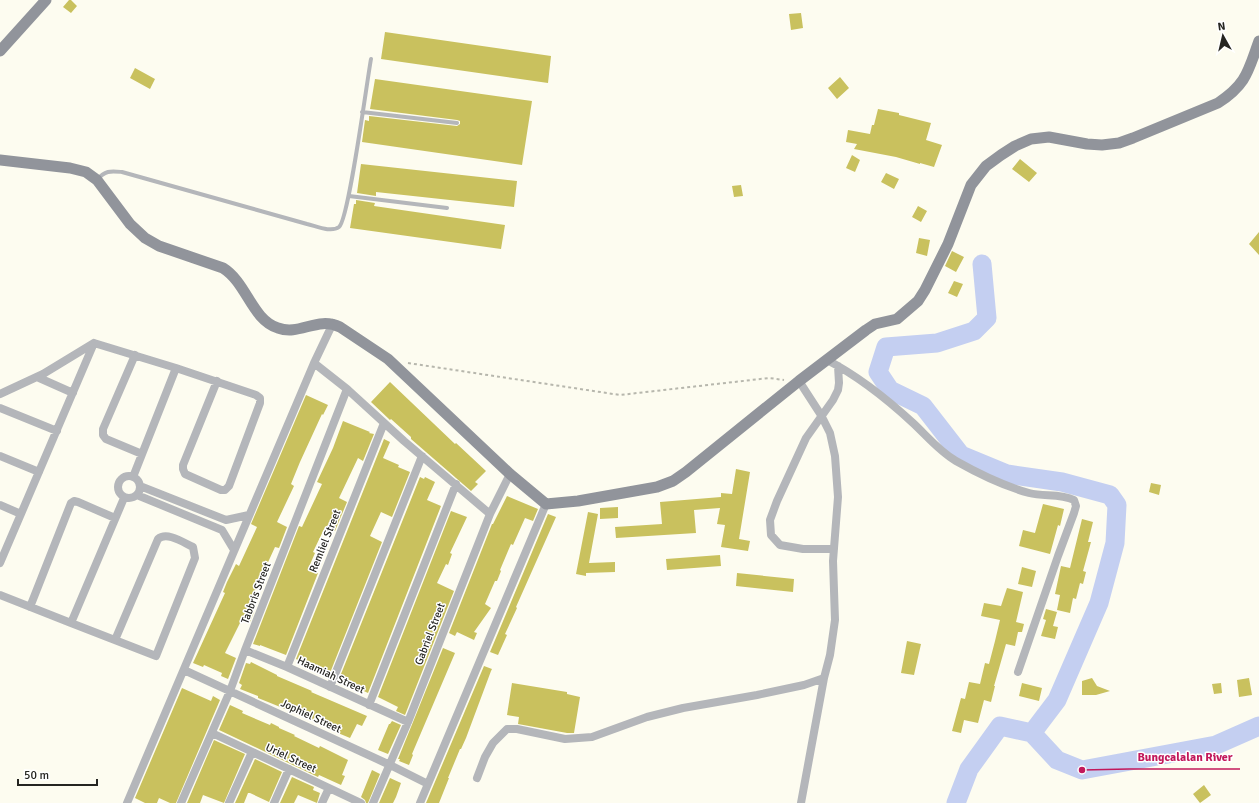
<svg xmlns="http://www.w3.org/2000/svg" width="1259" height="803" font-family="Signika,sans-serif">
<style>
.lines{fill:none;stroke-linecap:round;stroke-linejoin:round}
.river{stroke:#c4cff1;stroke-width:19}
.building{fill:#c9c15e}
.path{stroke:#b7b7ad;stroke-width:2;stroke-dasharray:3 3;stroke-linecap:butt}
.lane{stroke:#b4b6ba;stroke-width:4}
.street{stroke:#b4b6ba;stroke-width:8}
.secondary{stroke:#91949b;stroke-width:11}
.labels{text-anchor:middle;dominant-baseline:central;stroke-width:3;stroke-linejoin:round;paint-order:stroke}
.street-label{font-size:11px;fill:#252521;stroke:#fff}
.leader{fill:none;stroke:#c2185b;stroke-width:1.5}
.callout-dot{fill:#c2185b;stroke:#fff;stroke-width:1.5}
.callout-label{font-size:12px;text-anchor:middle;font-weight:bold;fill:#c2185b;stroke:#fff;stroke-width:3;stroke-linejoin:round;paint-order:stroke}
</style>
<rect width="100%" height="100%" fill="#fdfcf0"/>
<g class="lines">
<!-- river -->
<path class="river" d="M982,264L987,318L974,331L937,343L886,347L878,372L890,390L923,406L961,455L1007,474L1062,482L1110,495L1117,505L1115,543L1099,603L1057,700L1032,733
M956,803L969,769L1000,726L1032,733L1057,760L1082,770L1216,745L1259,726"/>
</g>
<!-- building -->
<path class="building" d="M69,0H71L77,6L71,13L63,7Z
M801,13L803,28L791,30L789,14Z
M385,32L551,56L548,83L381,59Z
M135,68L155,79L150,89L130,78Z
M840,77L849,88L837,99L828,88Z
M375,79L532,101L522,165L362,142L365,120L369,121V116L457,126L460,124V121L457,120L370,109Z
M878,109L899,113V115L931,123L926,140L942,145L934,167L920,163V164L896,157L854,149L857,144L846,142L848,130L870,134L872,125H874Z
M852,155L860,160L855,172L846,168Z
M1020,159L1037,173L1029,182L1012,169Z
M361,164L517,181L514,207L376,192V196L357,193Z
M886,173L899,179L894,189L881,182Z
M741,185L743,196L734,197L732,186Z
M356,200L375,203L374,206L505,225L501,249L350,228L354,204H356Z
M918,206L927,211L921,222L912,217Z
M1259,232V255L1249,244Z
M919,238L930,240L927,256L916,253Z
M952,251L964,257L956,272L945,266Z
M954,281L963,284L957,297L948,293Z
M390,382L455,444L456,443L486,471L475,482L478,484L471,491L411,439V437L391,419L390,420L371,402Z
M306,395L328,405L323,415L322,414L300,462L291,484L294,486L277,522L287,527L279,548L275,547L247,608L254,612L250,622L242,619L225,653L236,658L228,679L221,676L222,673L204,665L203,667L193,663L225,593L223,592L227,582L236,564L239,566L257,527L251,524Z
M343,421L370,432L369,433L374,434L363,461L358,458L339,498L347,502L335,531L325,527L313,552L315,553L308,569L318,573L286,655L260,645V646L253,644L299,526L302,527L322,484L317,482L333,448Z
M384,439L390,442L383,458L399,465L398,467L410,472L392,517L381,512L370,536L382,542L330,673L309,664V666L296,659Z
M736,469L750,472L739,539L750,541L748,551L721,547L725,525L717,524L720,508L694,510L696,533L616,538L615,527L662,524L660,502L721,497V493L732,494Z
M420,477L424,479L425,477L435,482L427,500L441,506L368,693L339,679Z
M1151,483L1161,485L1159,495L1149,492Z
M507,496L538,509L533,521L525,518L513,545L511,544L500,570L501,571L497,581H495L485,604L491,608L474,632L477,633L474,640L457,632L455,636L449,633L492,524H493Z
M1043,504L1064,509L1060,526L1058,525L1050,554L1019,546L1023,530L1035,533Z
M618,507V518L600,519V508Z
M451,511L467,517L450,553L452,554L448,565L446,564L437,583L454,591L405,715L396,711L398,707L378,697Z
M588,512L598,514L589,563L615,562V572L586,573V576L576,574Z
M548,514L556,517L516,607L517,608L505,634L507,635L498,655L490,652Z
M1082,519L1093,522L1088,542H1091L1083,571L1086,572L1083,584L1080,583L1076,599L1073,598L1070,613L1057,610L1060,595L1055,594L1061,566L1070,568Z
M720,555L721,566L667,570L666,559Z
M1022,567L1036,571L1032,587L1018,584Z
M737,573L794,579L793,592L736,586Z
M1007,588L1023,592L1016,622L1024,624L1022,632H1018L1015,646L1006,644L994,686H995L991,702L984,700L978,723L964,720L961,733L952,731L961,698L965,699L969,682L980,684L985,663L989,664L995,641L1000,620L981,616L984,603L1001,606Z
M1046,609L1057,612L1053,626L1058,627L1055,639L1041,636L1046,620L1043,619Z
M907,641L921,644L914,675L901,673Z
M443,648L455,653L412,754L413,755L409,765L399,761L400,759H398Z
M251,662L277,675V676L312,691L311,692L367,716L362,726L357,724L350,738L326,728L327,726L268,702L258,698V696L240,689L242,685L239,683L246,663L250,664Z
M484,666L492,669L491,671L466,738L461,749H460L448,778H449L439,803H426Z
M1092,678L1097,686L1110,691L1096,695H1082V681Z
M1249,678L1252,695L1239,697L1237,680Z
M512,683L567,692V694L580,697L574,733H567L518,724L519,717L507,715Z
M1022,683L1042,688L1039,701L1019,696Z
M1221,683L1222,693L1214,694L1212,684Z
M182,688L211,701L213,696L220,700L176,803H170L159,798L157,803H145L135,798Z
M230,705L243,711L242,713L270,725L271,723L279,727V728L295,735L294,736L319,748L320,746L348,760L342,775L345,776L341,785L319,775L318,777L219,730Z
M392,721L401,725L388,754L378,750L389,724H390Z
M214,740L245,754L224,803L203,795L200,803H187Z
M255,759L282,772L269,802L250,793H248L244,803H235Z
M372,770L380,774L368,803H366L365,800L361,797Z
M292,777L314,787L313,790L320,793L317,803L298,795L294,803H280Z
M390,778L401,783L396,797L393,803H379Z
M1204,785L1211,795L1200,803L1193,794Z"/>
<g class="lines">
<!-- path -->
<path class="path" d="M408,363L620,395L769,378L784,380"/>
<!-- lane -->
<path class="lane" d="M362,112L457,123
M97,180C105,170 111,171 122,172L307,224C316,226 331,233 339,227C349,219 367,80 371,59
M349,196L447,208"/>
<!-- street -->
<path class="street" d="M135,355L103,429V435L106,439L142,454
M827,360C858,376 887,399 913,423C927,436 939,451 956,461C979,474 1004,486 1029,493C1044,497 1060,493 1074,500L1076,506L1074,513L1058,556L1018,672
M314,363L333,323
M176,368L256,395L260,398V403L229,486L225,490H221L185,474L183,469V465L217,381
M37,377L73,393
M0,394L43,374L94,343L176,368L133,477
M0,408L57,431
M0,456L39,472
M118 487a11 11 0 1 1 22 0a11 11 0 1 1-22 0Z
M140,486L226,520L249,515
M137,495L222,530L234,550
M0,505L21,514
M834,549H803L780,545L771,535L770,520L777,501L806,438L833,400L838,390L839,383L838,366
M0,563L94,343
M0,595L71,623L124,498
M30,607L71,503L74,501L78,502L115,518
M71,623L156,656L195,558L193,547C184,543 167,531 158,539L115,640
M245,650L287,667L408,722
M287,667L384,423
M184,670L390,765L428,784
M330,687L422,456
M369,705L456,484
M212,733L361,803
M477,778L485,757L493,743L507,729H517L565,739L592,737L647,717L683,708L757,695L804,685L824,678L830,655L835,620L833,561L838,497L835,456L830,433L821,415L799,381
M127,803L314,363L347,389L404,441L490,514
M181,803L230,691L245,650L347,389
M229,803L252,752
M274,803L289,769
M322,803L329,788
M373,803L408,722L490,514L510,474
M420,803L546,504
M801,803L824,678"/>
<!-- secondary -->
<path class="secondary" d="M0,51L46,0
M0,160L70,168L86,172L97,180L130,224L145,238L159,246L223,268C247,283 252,320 278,328C300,336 317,316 340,327L388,359L510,474L546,504L578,501L657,487L673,481L686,472L799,381L866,330L875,324L897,319L918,301L925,290L948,244L971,185L986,166L1001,155L1015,146L1031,139L1049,137L1087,144L1102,145L1119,143L1133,138L1218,103C1247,84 1248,71 1259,41"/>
</g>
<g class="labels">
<!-- street labels -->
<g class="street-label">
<text transform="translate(325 541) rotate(-68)">Remliel Street</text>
<text transform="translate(256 593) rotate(-69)">Tabbris Street</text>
<text transform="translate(430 634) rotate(-69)">Gabriel Street</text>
<text transform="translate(331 675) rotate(25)">Haamiah Street</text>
<text transform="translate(311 716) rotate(25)">Jophiel Street</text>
<text transform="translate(291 758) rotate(25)">Uriel Street</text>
</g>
</g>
<!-- callouts -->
<path class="leader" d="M1082 770L1129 769H1240"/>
<circle class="callout-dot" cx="1082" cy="770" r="4"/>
<g class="callout-label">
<text x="1185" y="761">Bungcalalan River</text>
</g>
<!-- north arrow -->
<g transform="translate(1223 36) rotate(352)" stroke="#ffffff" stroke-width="3" paint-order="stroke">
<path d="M0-3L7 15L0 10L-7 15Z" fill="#252521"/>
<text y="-6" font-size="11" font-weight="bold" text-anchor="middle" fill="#252521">N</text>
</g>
<!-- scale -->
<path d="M18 779v6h79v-6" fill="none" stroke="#252521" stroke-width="2"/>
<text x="24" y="779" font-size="12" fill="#252521" stroke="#ffffff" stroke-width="3" paint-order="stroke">50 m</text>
</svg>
